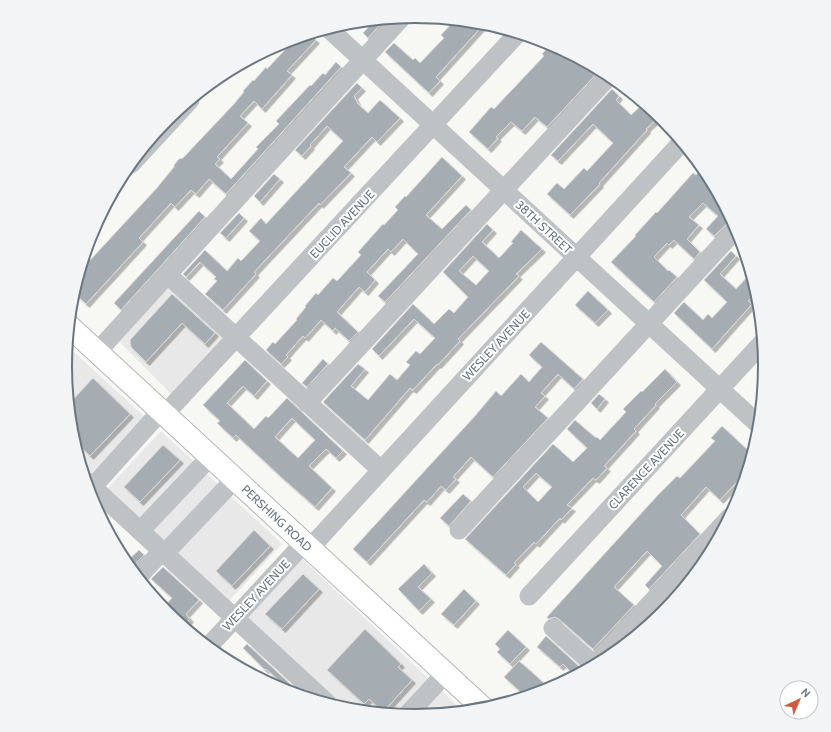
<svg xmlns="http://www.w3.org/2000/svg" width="831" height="732" font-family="Cabin,sans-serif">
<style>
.built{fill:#e7e8e7}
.building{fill:#a6adb2;stroke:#d8d8d6;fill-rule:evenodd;filter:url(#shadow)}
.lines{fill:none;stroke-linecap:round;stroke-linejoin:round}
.major-casing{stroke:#b2b6b9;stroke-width:24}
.minor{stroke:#bec2c5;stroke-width:19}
.major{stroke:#fff;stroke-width:22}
.labels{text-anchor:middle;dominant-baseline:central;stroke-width:4;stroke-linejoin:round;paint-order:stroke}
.street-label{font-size:12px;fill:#6a7781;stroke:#fff}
.rim{fill:none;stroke:#6a7781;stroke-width:2}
</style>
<defs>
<filter id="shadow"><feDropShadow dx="3.5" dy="3.5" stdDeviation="0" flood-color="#0004"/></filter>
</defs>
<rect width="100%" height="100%" fill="#f7f7f4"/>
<!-- built -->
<path class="built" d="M167,278L226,333L171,394L114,336Z
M67,346L144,416L89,476L84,472L72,434L66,366Z
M161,431L282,544L228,602L106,490Z
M300,557L463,711L415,716L347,709L336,706L243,618Z"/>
<!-- building -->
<path class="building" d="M384,19H385L368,38L363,33L375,20Z
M455,20L485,23L436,77L440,81L429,93L385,52L394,43L413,60L415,58L420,63L444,38L441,35Z
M309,34L316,40L287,71L292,75L262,109L254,101L240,116L248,123L217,157L220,159L215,164L231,179L258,149L256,147L279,124L276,121L310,85L311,86L323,73L325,75L336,62L341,67L226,194L209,179L196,194L191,190L175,207L171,203L139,238L143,242L86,304L74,293L81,270L156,189L174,167V165L179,159L183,158L234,104L244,92L243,91L253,80L254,81L266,67L267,69L295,39Z
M551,44L600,70L547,127L535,117L522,131L511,122L496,137L498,138L488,149L469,132L491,107L494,109L544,56L542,54Z
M357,83L362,88L354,96L358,104L368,113L380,100L400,118L377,142L372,137L344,167L351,173L320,205L319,203L254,272L256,274L223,310L205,294L217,281L214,279L216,277L200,262L186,277L183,274L205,250L227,271L238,258L241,261L260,241L249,231L261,218L266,224L343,141L327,126L310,145L311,146L302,156L295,150Z
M612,89L619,96L616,100L631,115L644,103L660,116L646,129L647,130L599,183L600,184L570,215L547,194L557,183L564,189L584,168L587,171L613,143L593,124L558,161L551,155Z
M442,157L462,176L426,215L442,229L466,205L471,210L385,302L378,296L418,254L403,239L391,252L388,249L367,272L375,280L365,292L359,287L337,312L358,332L349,341L335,328L333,331L321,320L305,338L303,336L286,355L288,357L281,364L266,350L273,342L275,344L297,320L296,319L306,307L305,306L316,293L318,295L333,278L337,281L361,255L358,252L383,224L384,225L398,210L395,207L405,196L406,197Z
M703,168L732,219L714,236L706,229L718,216L703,203L689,217L699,225L687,239L700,252L694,259L674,240L669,245L667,243L654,257L668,271L669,270L677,277L654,302L611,262L636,236L635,235L646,223L656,212L657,213L693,173L696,175Z
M274,174L280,179L260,202L254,196Z
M199,211L205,217L121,310L114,303Z
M239,213L244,218L226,238L220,233Z
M487,224L493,230L482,242L499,258L513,243L511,242L521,230L542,249L516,274L519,276L458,339L460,341L438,365L437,364L413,390L410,388L365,440L323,402L358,364L365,369L351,386L368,400L390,374L397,380L410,365L406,362L416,351L420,354L435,338L414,319L379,356L372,349L413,304L434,324L449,309L454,313L468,297L443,272ZM473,256L489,271L476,285L459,271Z
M731,251L736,256L720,274L736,289L751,273L757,292L748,301L752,304L712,349L674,313L684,302L703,320L708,314L712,318L727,302L704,280Z
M588,291L608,310L595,323L575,305Z
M172,294L215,333L205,344L182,323L146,362L131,347L130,340Z
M541,342L583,379L574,389L558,374L541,393L545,396L535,407L548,418L493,477L471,457L453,477L456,479L446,490L441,486L427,502L424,500L367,562L353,549L475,416L496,391L501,396L521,374L529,382L542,367L529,355Z
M323,359L328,364L307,387L302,383Z
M245,360L267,381L254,396L243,386L227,403L254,429L266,416L268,418L287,398L343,451L336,458L326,449L309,466L332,488L315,507L281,477L238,437L236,435L233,438L217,423L220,421L203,405ZM292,418L315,440L298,458L275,437Z
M665,369L677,382L655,404L656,405L634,429L636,431L604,466L607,468L596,480L593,478L567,505L572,508L561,520L560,518L536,544L534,542L514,563L516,564L506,575L465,539L553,444L573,462L587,448L567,429L575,420L596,438L597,437L600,440L626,412L623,409L641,391L642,392ZM536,473L552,487L538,502L523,487Z
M93,378L130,414L90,456L74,440L72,434L69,404Z
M599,394L605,399L597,409L591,403Z
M722,426L753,455L748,470L720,500L706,487L681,515L700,534L649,589L645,585L662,566L647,551L614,587L634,605L593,649L560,620L555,617L548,619L547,617L658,495L677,476L680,478L715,441L711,438Z
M163,445L180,460L140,502L124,487Z
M463,494L471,501L449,526L440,518Z
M254,530L270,546L232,586L216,571Z
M139,550L144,555L134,565L128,560Z
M424,564L432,573L418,587L431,599L419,611L398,589Z
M163,567L199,600L186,614L190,619L183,626L168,613L163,608L172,598L151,579Z
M303,574L319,589L282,629L265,614Z
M464,589L476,601L454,625L441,614Z
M365,629L401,664L398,667L412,680L383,712L369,699L364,704L327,670Z
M508,630L526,647L510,664L497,652L500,649L495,644Z
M546,636L583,670L584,671L581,673L577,669L572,673L563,664L560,667L537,647Z
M247,644L303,696L292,692L266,669L265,670L243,648Z
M519,661L533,673L550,689L526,697L504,677Z"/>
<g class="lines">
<!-- major casing -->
<g class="major-casing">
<path id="major" d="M69,326L484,709"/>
</g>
<!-- minor -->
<path class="minor" d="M328,28L760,426
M131,164L190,100
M167,274L381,470
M97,352L402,17
M307,403L610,75
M165,414L518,33
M86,481L327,703
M89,491L161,411
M459,530L737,228
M140,531L211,456
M310,548L682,142
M165,553L235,479
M138,577L162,551
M529,596L763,342
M553,628L594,665
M208,647L304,543
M593,666L730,517
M407,715L446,673"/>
<!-- major -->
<use href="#major" class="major"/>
</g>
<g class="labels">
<!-- street labels -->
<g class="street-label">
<text transform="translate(342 224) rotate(-47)">EUCLID AVENUE</text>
<text transform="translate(544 227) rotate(43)">38TH STREET</text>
<text transform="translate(496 345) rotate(-47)">WESLEY AVENUE</text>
<text transform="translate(646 469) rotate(-47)">CLARENCE AVENUE</text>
<text transform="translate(277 518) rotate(43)">PERSHING ROAD</text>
<text transform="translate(256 595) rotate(-47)">WESLEY AVENUE</text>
</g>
</g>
<!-- crop -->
<path d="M0 0H831V732H0ZM72 366a343 343 0 1 1 686 0a343 343 0 1 1-686 0Z" fill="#f3f4f5" fill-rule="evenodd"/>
<path class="rim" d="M72 366a343 343 0 1 1 686 0a343 343 0 1 1-686 0Z"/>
<!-- north arrow -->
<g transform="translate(799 700) rotate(44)"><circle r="19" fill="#ffffff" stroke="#c3c9cd"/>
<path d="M0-3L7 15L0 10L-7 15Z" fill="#cc5e3e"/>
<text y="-6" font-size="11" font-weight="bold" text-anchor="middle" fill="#6a7781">N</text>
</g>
</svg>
